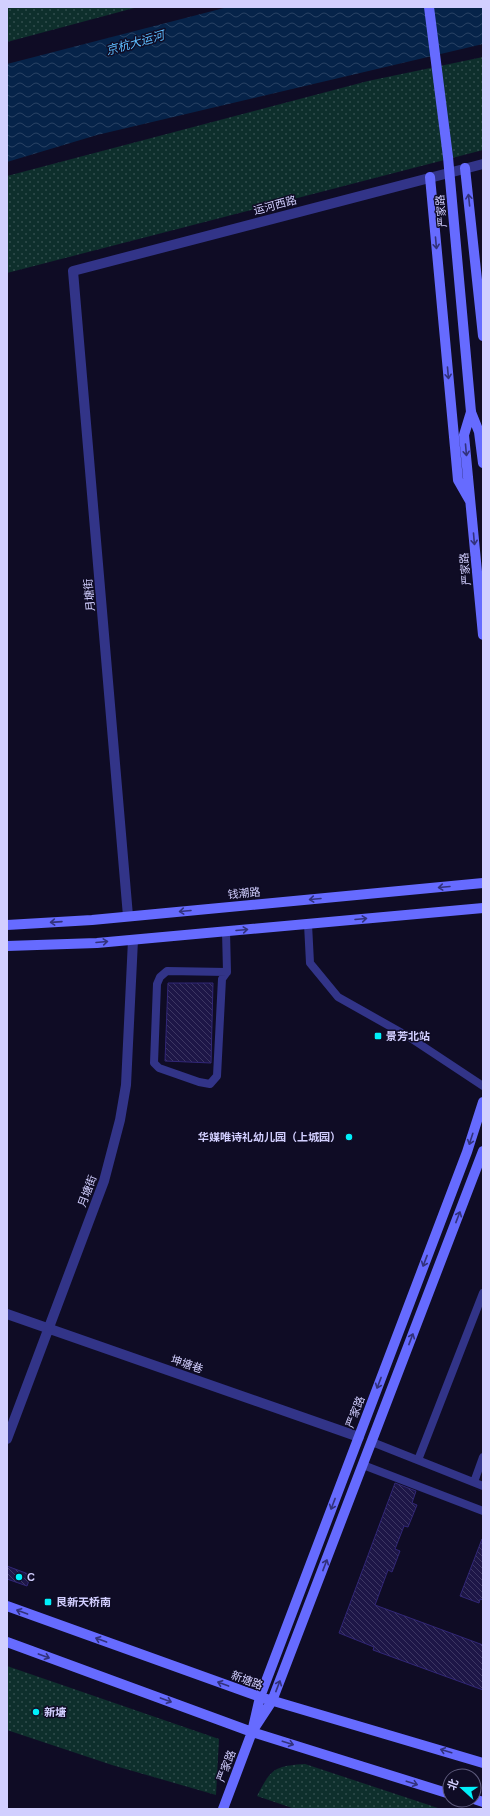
<svg xmlns="http://www.w3.org/2000/svg" width="490" height="1816" font-family="Helvetica,'Noto Sans SC',sans-serif">
<style>
.grass{fill:url(#grass-dots)}
.water{fill:url(#water-waves)}
.building{fill:url(#building-back-hatch);stroke:#312676}
.lines{fill:none;stroke-linecap:round;stroke-linejoin:round}
.lane{stroke:#323488;stroke-width:8}
.street{stroke:#323488;stroke-width:10}
.secondary{stroke:#666bff;stroke-width:10}
.secondary-bridge{stroke:#666bff;stroke-width:10}
.oneway{stroke:#32327c}
.poi-dot{fill:#00f0fa;stroke:#0f0c25;stroke-width:1.5}
.labels{text-anchor:middle;dominant-baseline:central;stroke-width:3;stroke-linejoin:round;paint-order:stroke}
.street-label{font-size:11px;fill:#d2cfff;stroke:#0f0c25}
.poi-label{font-size:11px;font-weight:bold;fill:#d2cfff;stroke:#0f0c25;text-anchor:start}
.water-label{font-size:12px;font-style:italic;fill:#5dbdff;stroke:#0f0c25}
</style>
<defs>
<pattern id="grass-dots" width="8" height="8" patternUnits="userSpaceOnUse"><rect width="8" height="8" fill="#0e2f2c"/><path d="M2 2h.1M6 6h.1" fill="none" stroke="#304c4c" stroke-width="1.8" stroke-linecap="round"/></pattern>
<pattern id="water-waves" width="16" height="10" patternUnits="userSpaceOnUse"><rect width="16" height="10" fill="#062349"/><path d="M0 5q4-4 8 0t8 0" fill="none" stroke="#294264"/></pattern>
<pattern id="building-back-hatch" width="6" height="6" patternUnits="userSpaceOnUse"><rect width="6" height="6" fill="#1d1647"/><path d="M-1 5l2 2M0 0l6 6M5-1l2 2" fill="none" stroke="#3d3763"/></pattern>
</defs>
<rect width="100%" height="100%" fill="#0f0c25"/>
<!-- grass -->
<path class="grass" d="M7,7H138L7,42Z
M483,57V150L7,273V176L368,81Z
M7,1666L219,1739L216,1795L112,1765L7,1730Z
M305,1764L441,1809H295L257,1796C271,1769 274,1766 305,1764Z"/>
<!-- water -->
<path class="water" d="M228,7H483V44L97,135L7,162V64Z"/>
<!-- building -->
<path class="building" d="M168,983H213L211,1063L165,1061Z
M395,1483L416,1491L412,1503L417,1505L408,1527L404,1526L395,1549L400,1551L392,1572L388,1570L375,1605L483,1645V1690L373,1650L374,1647L339,1633Z
M482,1539L483,1600L480,1599L479,1603L460,1596Z
M7,1566L31,1575L27,1586L7,1579Z"/>
<g class="lines">
<!-- lane -->
<path class="lane" d="M308,924L310,963L338,997L409,1037L483,1086
M226,931L227,972L222,979L217,1076L210,1084L199,1082L159,1068L154,1063L157,984L160,977L167,971L227,972
M372,1442L483,1486
M418,1460L483,1293
M363,1465L483,1511
M474,1482L483,1457"/>
<!-- street -->
<path class="street" d="M128,916L73,271L483,164
M7,1314L359,1437
M7,1439L104,1181L120,1120L126,1085L133,940"/>
<!-- secondary -->
<path class="secondary" d="M465,168L483,336
M430,177L458,480L470,501
M471,412L464,435L483,635
M471,412L479,432L483,463
M7,925L92,920L483,883
M7,946L97,943L483,908
M7,1606L260,1697L483,1763
M7,1642L252,1732L450,1794
M255,1727L272,1701L483,1151
M474,1799L483,1802
M223,1809L252,1732L260,1697L467,1152L483,1102"/>
<!-- secondary-bridge -->
<path class="secondary-bridge" d="M429,7L448,157L471,412"/>
</g>
<!-- one-way arrows -->
<defs><path id="oneway-shaft" d="M-6 0H5M1.5-3L5.5 0L1.5 3" fill="none" stroke-width="1.6" stroke-linecap="round" stroke-linejoin="round"/></defs>
<g class="oneway">
<use href="#oneway-shaft" transform="translate(469 200) rotate(-96)"/>
<use href="#oneway-shaft" transform="translate(436 243) rotate(85)"/>
<use href="#oneway-shaft" transform="translate(448 373) rotate(85)"/>
<use href="#oneway-shaft" transform="translate(466 450) rotate(85)"/>
<use href="#oneway-shaft" transform="translate(474 539) rotate(85)"/>
<use href="#oneway-shaft" transform="translate(444 887) rotate(175)"/>
<use href="#oneway-shaft" transform="translate(315 899) rotate(175)"/>
<use href="#oneway-shaft" transform="translate(185 911) rotate(175)"/>
<use href="#oneway-shaft" transform="translate(361 919) rotate(-5)"/>
<use href="#oneway-shaft" transform="translate(56 922) rotate(176)"/>
<use href="#oneway-shaft" transform="translate(242 930) rotate(-5)"/>
<use href="#oneway-shaft" transform="translate(102 942) rotate(-5)"/>
<use href="#oneway-shaft" transform="translate(471 1139) rotate(108)"/>
<use href="#oneway-shaft" transform="translate(458 1217) rotate(-69)"/>
<use href="#oneway-shaft" transform="translate(425 1261) rotate(111)"/>
<use href="#oneway-shaft" transform="translate(411 1339) rotate(-69)"/>
<use href="#oneway-shaft" transform="translate(379 1383) rotate(111)"/>
<use href="#oneway-shaft" transform="translate(333 1504) rotate(111)"/>
<use href="#oneway-shaft" transform="translate(325 1565) rotate(-69)"/>
<use href="#oneway-shaft" transform="translate(22 1612) rotate(-160)"/>
<use href="#oneway-shaft" transform="translate(101 1640) rotate(-160)"/>
<use href="#oneway-shaft" transform="translate(44 1656) rotate(20)"/>
<use href="#oneway-shaft" transform="translate(223 1684) rotate(-160)"/>
<use href="#oneway-shaft" transform="translate(278 1686) rotate(-69)"/>
<use href="#oneway-shaft" transform="translate(166 1700) rotate(20)"/>
<use href="#oneway-shaft" transform="translate(288 1743) rotate(18)"/>
<use href="#oneway-shaft" transform="translate(446 1751) rotate(-163)"/>
<use href="#oneway-shaft" transform="translate(412 1783) rotate(18)"/>
</g>
<!-- markers -->
<g class="poi-dot">
<rect x="374" y="1032" width="8" height="8" rx="2"/>
<circle cx="349" cy="1137" r="4"/>
<circle cx="19" cy="1577" r="4"/>
<rect x="44" y="1598" width="8" height="8" rx="2"/>
<circle cx="36" cy="1712" r="4"/>
</g>
<g class="labels">
<!-- street labels -->
<g class="street-label">
<text transform="translate(275 205) rotate(-15)">运河西路</text>
<text transform="translate(441 211) rotate(-95)">严家路</text>
<text transform="translate(465 569) rotate(-95)">严家路</text>
<text transform="translate(89 595) rotate(-95)">月塘街</text>
<text transform="translate(244 893) rotate(-5)">钱潮路</text>
<text transform="translate(87 1191) rotate(-70)">月塘街</text>
<text transform="translate(187 1364) rotate(19)">坤塘巷</text>
<text transform="translate(355 1412) rotate(-69)">严家路</text>
<text transform="translate(247 1680) rotate(20)">新塘路</text>
<text transform="translate(226 1766) rotate(-69)">严家路</text>
</g>
<!-- poi labels -->
<g class="poi-label">
<text x="386" y="1036">景芳北站</text>
<text x="341" y="1137" text-anchor="end">华媒唯诗礼幼儿园（上城园）</text>
<text x="27" y="1577">C</text>
<text x="56" y="1602">艮新天桥南</text>
<text x="44" y="1712">新塘</text>
</g>
<!-- water labels -->
<g class="water-label">
<text transform="translate(135 43) rotate(-16)">京杭大运河</text>
</g>
</g>
<!-- border -->
<rect width="490" height="1816" fill="none" stroke="#d2cfff" stroke-width="16"/>
<!-- north arrow -->
<g transform="translate(462 1788) rotate(291)"><circle r="19" fill="#0f0c25" stroke="#5d5a7c"/>
<path d="M0-3L7 15L0 10L-7 15Z" fill="#00f0fa"/>
<text y="-6" font-size="11" font-weight="bold" text-anchor="middle" fill="#d2cfff">北</text>
</g>
</svg>
